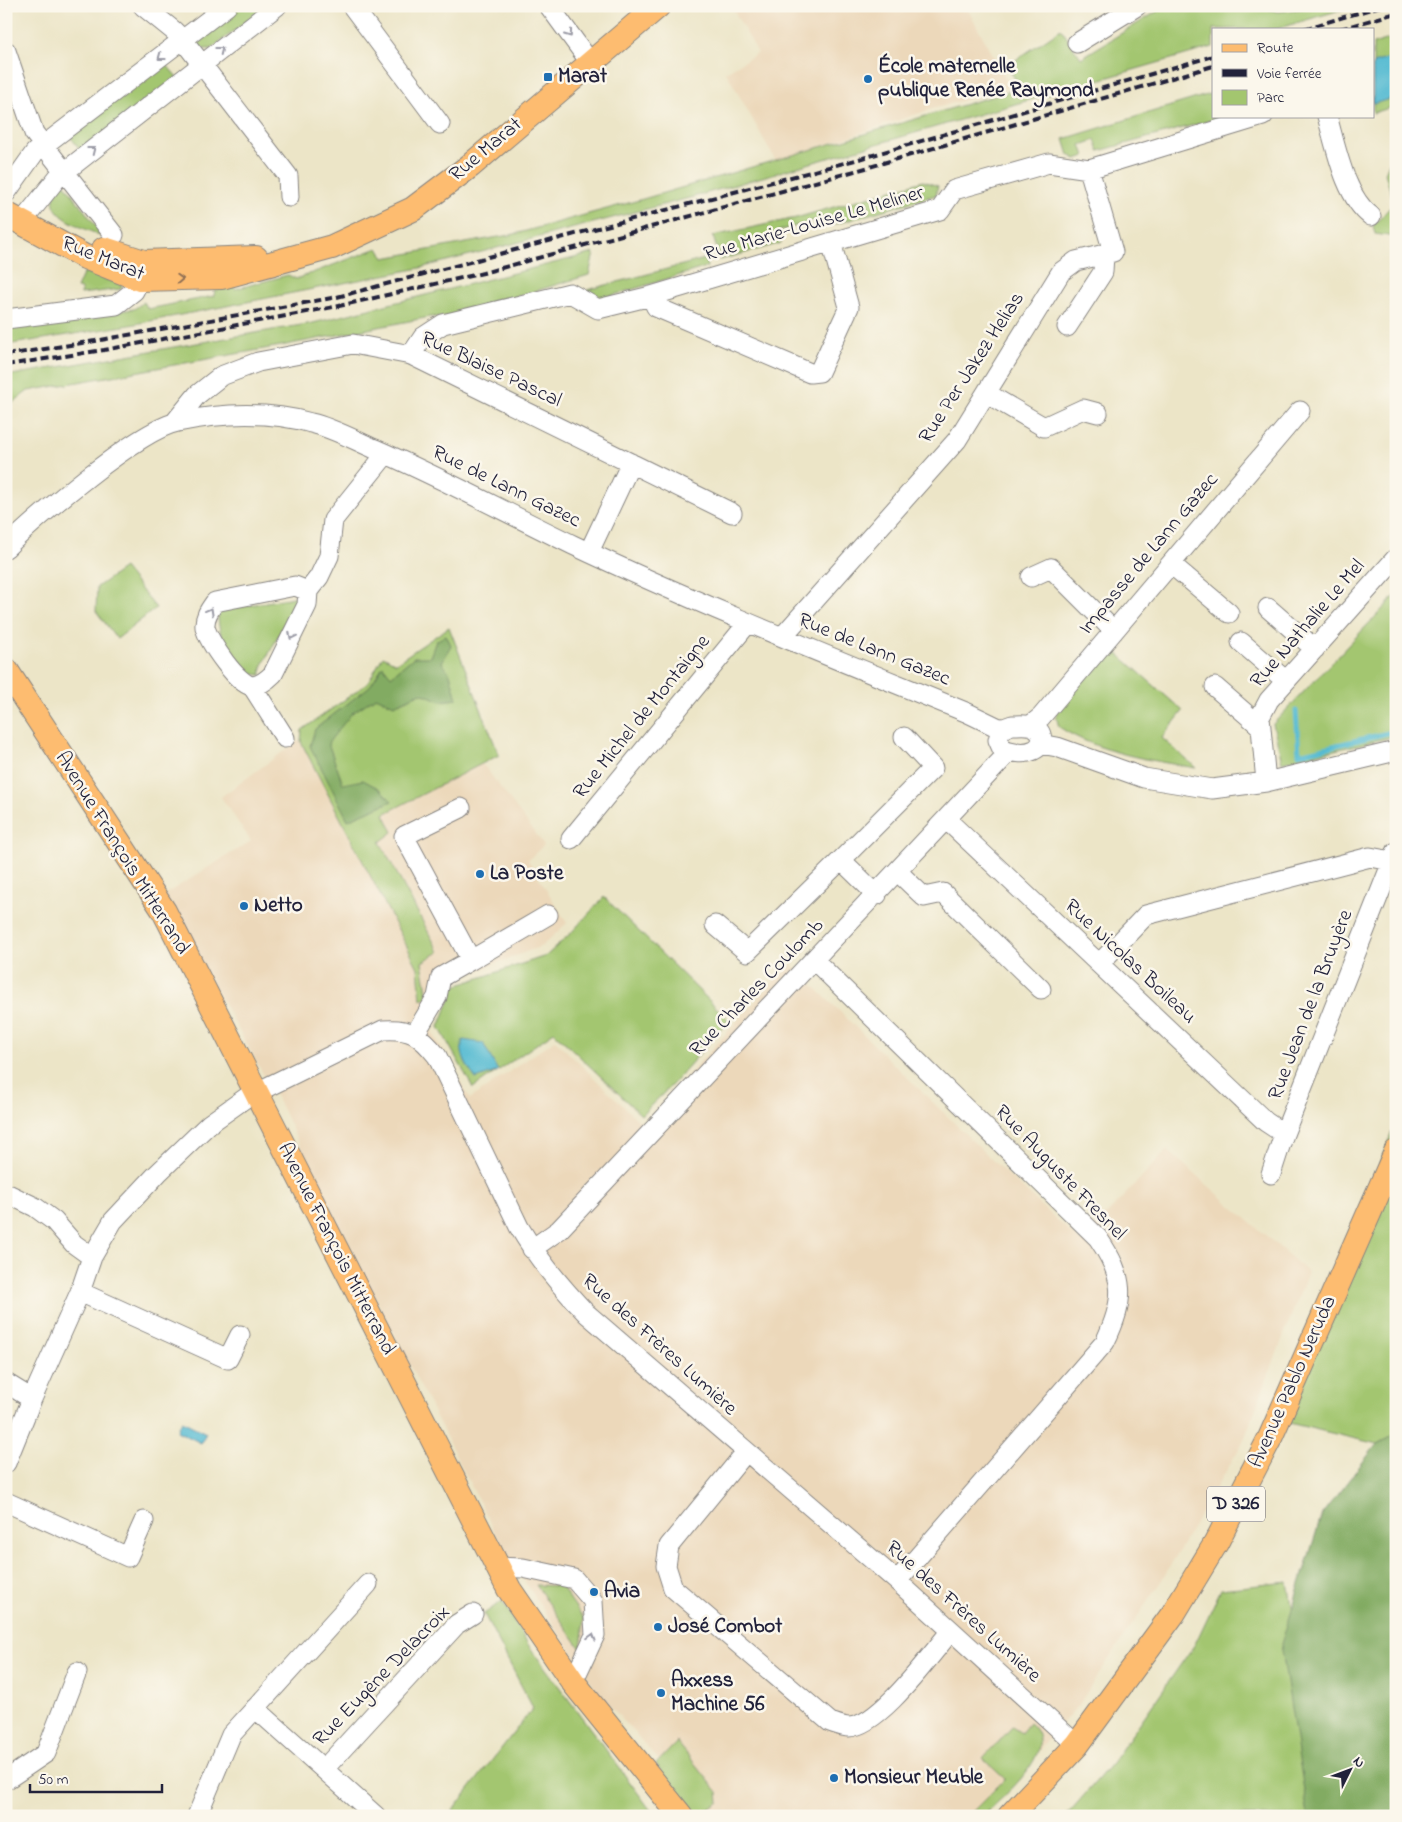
<svg xmlns="http://www.w3.org/2000/svg" width="1402" height="1822" font-family="'Indie Flower',sans-serif">
<style>
.built{fill:#ecd8ba}
.green{fill:#a3c66f;stroke:#627455}
.forest{fill:#82ab62;stroke:#52664e}
.water{fill:#53bad1;stroke:#3a6e86}
.lines{fill:none;stroke-linecap:round;stroke-linejoin:round}
.stream{stroke:#53bad1;stroke-width:5}
.minor-casing{stroke:#878481;stroke-width:21}
.major-casing{stroke:#878481;stroke-width:26}
.minor{stroke:#fff;stroke-width:19}
.major{stroke:#fdbc6f;stroke-width:24}
.rail{stroke:#22223b;stroke-width:4;stroke-dasharray:8 4;stroke-linecap:butt}
.oneway{stroke:#9c9ca7}
.oneway2{stroke:#906f55}
.poi-dot{fill:#1f6fb2;stroke:#fbf7ec;stroke-width:2}
.labels{text-anchor:middle;dominant-baseline:central;stroke-width:5;stroke-linejoin:round;paint-order:stroke}
.shield{fill:#fbf7ec;stroke:#636270;stroke-width:1}
.shield-label{font-size:20px;font-weight:bold;fill:#22223b}
.poi-label{font-size:21px;font-weight:bold;fill:#22223b;stroke:#fbf7ec;text-anchor:start}
.street-label{font-size:21px;fill:#22223b;stroke:#fbf7ec}
</style>
<rect width="100%" height="100%" fill="#fbf7ec"/>
<filter id="ink" filterUnits="userSpaceOnUse"><feTurbulence type="fractalNoise" baseFrequency=".02" numOctaves="2"/><feDisplacementMap in="SourceGraphic" scale="10" xChannelSelector="R" yChannelSelector="G"/><feConvolveMatrix kernelMatrix="1 2 1 2 8 2 1 2 1" color-interpolation-filters="sRGB"/></filter>
<filter id="wash" filterUnits="userSpaceOnUse"><feTurbulence type="fractalNoise" baseFrequency=".0096" numOctaves="4" result="noise"/><feDisplacementMap in="SourceGraphic" scale="20" xChannelSelector="R" yChannelSelector="G"/><feGaussianBlur stdDeviation="1.12" result="paint"/><feColorMatrix in="noise" values="0 0 0 0 0 0 0 0 0 0 0 0 0 0 0 0 0 1.4 0 .05"/><feComposite in="paint" operator="in"/></filter>
<g filter="url(#wash)">
<rect width="100%" height="100%" fill="#ece5c7"/>
<!-- built -->
<path class="built" d="M731,6H966L1010,87L932,109L776,161L726,72L758,53Z
M299,740L349,829L479,762L485,767L544,845L528,860L567,923L542,946L457,978L450,983L431,1030L470,1099L555,1040L643,1125L790,963L993,1161L1081,1242L1167,1150L1308,1272L1243,1442L1163,1578L1079,1704L1023,1769L972,1816H709L597,1691L504,1550L353,1254L282,1108L164,895L251,841L221,797Z"/>
<!-- green -->
<path class="green" d="M237,6H266L211,49H203L198,44L199,35Z
M1166,6H1258L1278,12L1321,6H1354L1276,29H1213V47L693,197L420,268L130,325L6,345V326L134,309L144,302L148,309L214,296L215,288L233,284L235,289L288,275L296,279L378,248L384,258L515,234L643,199L1021,88L1007,66L1061,29L1081,58Z
M1396,37V106L1373,113V44Z
M164,62L177,77L81,151L69,135Z
M1213,93V116H1227L1099,151L1095,140L1081,145L1085,156L1076,159L1069,155L1064,139Z
M1396,146V237L1375,234L1373,226L1394,203L1385,173Z
M923,181L938,186L936,195L832,225L829,216L779,231L781,243L720,260L713,236L796,218Z
M64,183L104,237C82,227 32,212 64,183Z
M594,253L589,275L448,317H430L281,346L28,391L6,408V376L313,323Z
M705,259L707,267L597,300L587,290Z
M84,272L122,285L121,289L81,294V289L77,288Z
M124,568L156,608L117,639L96,611L97,587Z
M1396,595V736L1282,762L1273,724Z
M299,596L262,667L261,675L246,673C230,651 217,639 218,611Z
M449,627L499,755L384,814L393,832L380,842L439,952L422,962L428,997L421,1000L418,968L301,742L302,730L368,683L383,656L396,663Z
M1108,645L1183,711L1162,738L1196,768C1149,760 1099,753 1059,727L1056,716L1060,705Z
M604,897L729,1020L672,1085L641,1115L554,1032L473,1088L439,1027L455,986L546,956L571,933Z
M1396,1121V1434L1377,1444L1285,1422Z
M1288,1582L1327,1816H1066L1112,1763L1195,1644L1221,1589Z
M536,1585L561,1586L584,1619L581,1649Z
M502,1601L529,1646L655,1816H458L453,1810L533,1708L484,1614Z
M1029,1723C1063,1750 1002,1797 983,1816H968L1005,1779L983,1759L1012,1727L1021,1733Z
M677,1742L718,1792L719,1802L700,1815L692,1811L656,1764Z"/>
<!-- forest -->
<path class="forest" d="M446,635L451,645L442,662L450,674L457,699L441,701L421,693L394,705L376,697L352,713L328,743L343,784L363,780L380,789L392,801L348,820L310,746L315,729L370,686L383,666L391,676L414,657H430L436,641Z
M1396,1434V1816H1308L1281,1644L1322,1514L1377,1444Z"/>
<!-- water -->
<path class="water" d="M1396,56V97L1373,104V63Z
M463,1040L483,1043L498,1071L476,1079C468,1068 458,1054 463,1040Z
M182,1421L206,1433L201,1443L177,1431Z"/>
<g class="lines">
<!-- stream -->
<path class="stream" d="M1296,711L1299,754L1396,731"/>
</g>
</g>
<g filter="url(#ink)">
<g class="lines">
<!-- minor casing -->
<g class="minor-casing">
<path id="minor" d="M143,6L174,31L183,40L288,176L289,197
M352,6L440,124
M549,6L590,62
M1077,43L1137,6
M6,51L34,133L114,235
M1327,116C1336,147 1345,197 1371,216
M6,193L35,152L227,6
M22,222L58,177L277,6
M651,296L656,307L810,373L819,372L849,307L831,242
M6,319L116,305L134,291L140,279
M1067,327L1103,272L1104,254
M411,355L423,337L443,324L570,293L598,309L651,296L940,210L954,190L1049,163L1089,169L1263,116
M986,393L1044,427L1083,409L1098,413
M175,422L197,395L221,376L258,362L353,344L411,355L732,513
M6,548C35,518 140,429 178,422C222,413 268,411 311,423C333,428 354,440 375,449C442,478 507,513 573,545C702,606 836,659 968,713L1001,729
M589,552L631,463
M1171,564L1229,613
M1031,577L1051,568L1114,631
M308,591L295,586L215,602C210,609 204,617 205,627C208,641 239,687 253,686C261,685 268,679 273,674L307,605L308,591L319,577L329,556L333,520L386,454
M1268,608L1315,649
M782,637L957,440L1061,272L1076,261L1113,252L1089,169
M1241,642L1286,681
M252,686L285,738
M1215,687L1260,726
M1012,725C1018,725 1027,724 1032,726C1044,730 1045,745 1034,750C1024,755 1012,752 1002,749L998,740L1001,729Z
M1031,725L1041,717L1300,411
M1041,744L1057,747L1144,778L1212,789L1266,782L1396,751
M1266,782L1260,717L1269,700L1396,558
M947,820L1266,1122L1284,1134
M571,839L748,623
M841,860L933,768L904,737
M898,872L924,897L943,893L1041,989
M715,925L747,952L841,860L877,895
M471,960L548,915
M815,961L1098,1238C1125,1278 1126,1298 1105,1342L897,1581
M1099,964L1146,915L1370,857L1392,861
M415,1034L437,997L441,977L471,960L404,836L461,808
M1271,1174L1284,1134L1396,852
M6,1193L35,1207L54,1221L74,1244L92,1257
M532,1249L559,1230L1009,752
M80,1292L228,1359L240,1335
M6,1383L32,1399
M746,1452L669,1546L666,1566L673,1588L830,1722C836,1724 843,1727 849,1727C880,1726 930,1655 951,1631
M6,1463L32,1399L80,1292L92,1257L113,1221L158,1173L209,1124L247,1097L383,1030C411,1028 420,1035 437,1056L519,1227C538,1259 560,1286 586,1313L897,1581L1077,1745
M6,1502L128,1557L144,1521
M498,1567L523,1568L574,1579L593,1601L595,1635L573,1682
M255,1708L376,1816
M324,1769L457,1624L473,1614
M6,1780L46,1753L77,1672
M197,1816L231,1735L368,1584"/>
</g>
<!-- major casing -->
<g class="major-casing">
<path id="major" d="M6,214L85,257L140,279L222,277L332,247L413,209L470,166L658,6
M104,249L144,262L256,258
M6,670L164,911L509,1589L573,1682L681,1816
M1010,1816L1077,1745L1173,1614L1216,1543L1270,1438L1396,1152"/>
</g>
<!-- minor -->
<use href="#minor" class="minor"/>
<!-- major -->
<use href="#major" class="major"/>
<!-- rail -->
<path class="rail" d="M1304,29L1381,6
M1340,29L1396,13
M6,355L95,341L337,297L863,158L1213,56
M6,365L104,350L339,306L483,273L866,168L1213,66"/>
</g>
<!-- one-way arrows -->
<defs><path id="oneway-chevron" d="M-2-3.5L2.5 0L-2 3.5" fill="none" stroke-width="1.6" stroke-linecap="round" stroke-linejoin="round" transform="scale(1.25)"/></defs>
<g class="oneway">
<use href="#oneway-chevron" transform="translate(569 34) rotate(54)"/>
<use href="#oneway-chevron" transform="translate(220 50) rotate(-38)"/>
<use href="#oneway-chevron" transform="translate(161 57) rotate(143)"/>
<use href="#oneway-chevron" transform="translate(92 150) rotate(-38)"/>
<use href="#oneway-chevron" transform="translate(210 611) rotate(-61)"/>
<use href="#oneway-chevron" transform="translate(292 636) rotate(116)"/>
<use href="#oneway-chevron" transform="translate(592 1637) rotate(-74)"/>
</g>
<use class="oneway2" href="#oneway-chevron" transform="translate(180 279) rotate(-3)"/>
</g>
<!-- markers -->
<g class="poi-dot">
<rect x="543" y="72" width="10" height="10" rx="2.5"/>
<circle cx="868" cy="79" r="5"/>
<circle cx="480" cy="874" r="5"/>
<circle cx="244" cy="906" r="5"/>
<circle cx="594" cy="1592" r="5"/>
<circle cx="658" cy="1627" r="5"/>
<circle cx="661" cy="1693" r="5"/>
<circle cx="834" cy="1778" r="5"/>
</g>
<g class="labels">
<!-- shield labels -->
<rect class="shield" x="1207" y="1486.5" width="58" height="35" rx="4"/>
<g class="shield-label">
<text x="1236" y="1504">D 326</text>
</g>
<!-- poi labels -->
<g class="poi-label">
<text x="878" y="67">École maternelle<tspan x="878" dy="24">publique Renée Raymond</tspan></text>
<text x="558" y="77">Marat</text>
<text x="490" y="874">La Poste</text>
<text x="254" y="906">Netto</text>
<text x="604" y="1592">Avia</text>
<text x="668" y="1627">José Combot</text>
<text x="671" y="1681">Axxess<tspan x="671" dy="24">Machine 56</tspan></text>
<text x="844" y="1778">Monsieur Meuble</text>
</g>
<!-- street labels -->
<g class="street-label">
<text transform="translate(486 150) rotate(-40)">Rue Marat</text>
<text transform="translate(814 224) rotate(-16)">Rue Marie-Louise Le Meliner</text>
<text transform="translate(103 259) rotate(22)">Rue Marat</text>
<text transform="translate(972 368) rotate(-57)">Rue Per Jakez Helias</text>
<text transform="translate(491 370) rotate(25)">Rue Blaise Pascal</text>
<text transform="translate(506 487) rotate(26)">Rue de Lann Gazec</text>
<text transform="translate(1149 554) rotate(-50)">Impasse de Lann Gazec</text>
<text transform="translate(1308 624) rotate(-49)">Rue Nathalie Le Mel</text>
<text transform="translate(874 650) rotate(22)">Rue de Lann Gazec</text>
<text transform="translate(642 717) rotate(-51)">Rue Michel de Montaigne</text>
<text transform="translate(122 853) rotate(58)">Avenue François Mitterrand</text>
<text transform="translate(1130 962) rotate(43)">Rue Nicolas Boileau</text>
<text transform="translate(757 988) rotate(-46)">Rue Charles Coulomb</text>
<text transform="translate(1311 1005) rotate(-69)">Rue Jean de la Bruyère</text>
<text transform="translate(1060 1173) rotate(46)">Rue Auguste Fresnel</text>
<text transform="translate(336 1249) rotate(63)">Avenue François Mitterrand</text>
<text transform="translate(659 1345) rotate(42)">Rue des Frères Lumière</text>
<text transform="translate(1293 1382) rotate(-66)">Avenue Pablo Neruda</text>
<text transform="translate(963 1612) rotate(42)">Rue des Frères Lumière</text>
<text transform="translate(382 1676) rotate(-46)">Rue Eugène Delacroix</text>
</g>
</g>
<!-- margin -->
<rect width="1402" height="1822" fill="none" stroke="#fbf7ec" stroke-width="25"/>
<!-- legend -->
<rect x="1212" y="28" width="162" height="90" fill="#fbf7ec" stroke="#a4a2a5"/>
<rect x="1222" y="44" width="25" height="8" fill="#fdbc6f" stroke="#a4a2a5"/>
<text x="1257" y="52" font-size="15" fill="#22223b">Route</text>
<rect x="1222" y="69" width="25" height="8" fill="#22223b" stroke="#a4a2a5"/>
<text x="1257" y="78" font-size="15" fill="#22223b">Voie ferrée</text>
<rect x="1222" y="90" width="25" height="15" fill="#a3c66f" stroke="#a4a2a5"/>
<text x="1257" y="102" font-size="15" fill="#22223b">Parc</text>
<!-- north arrow -->
<g transform="translate(1350 1770) rotate(48)" stroke="#fbf7ec" stroke-width="4" paint-order="stroke">
<path d="M0-4L9 19L0 12L-9 19Z" fill="#22223b"/>
<text y="-8" font-size="14" font-weight="bold" text-anchor="middle" fill="#22223b">N</text>
</g>
<!-- scale -->
<path d="M30 1784v8h132v-8" fill="none" stroke="#22223b" stroke-width="2.5"/>
<text x="38" y="1784" font-size="15" fill="#22223b" stroke="#fbf7ec" stroke-width="4" paint-order="stroke">50 m</text>
</svg>
